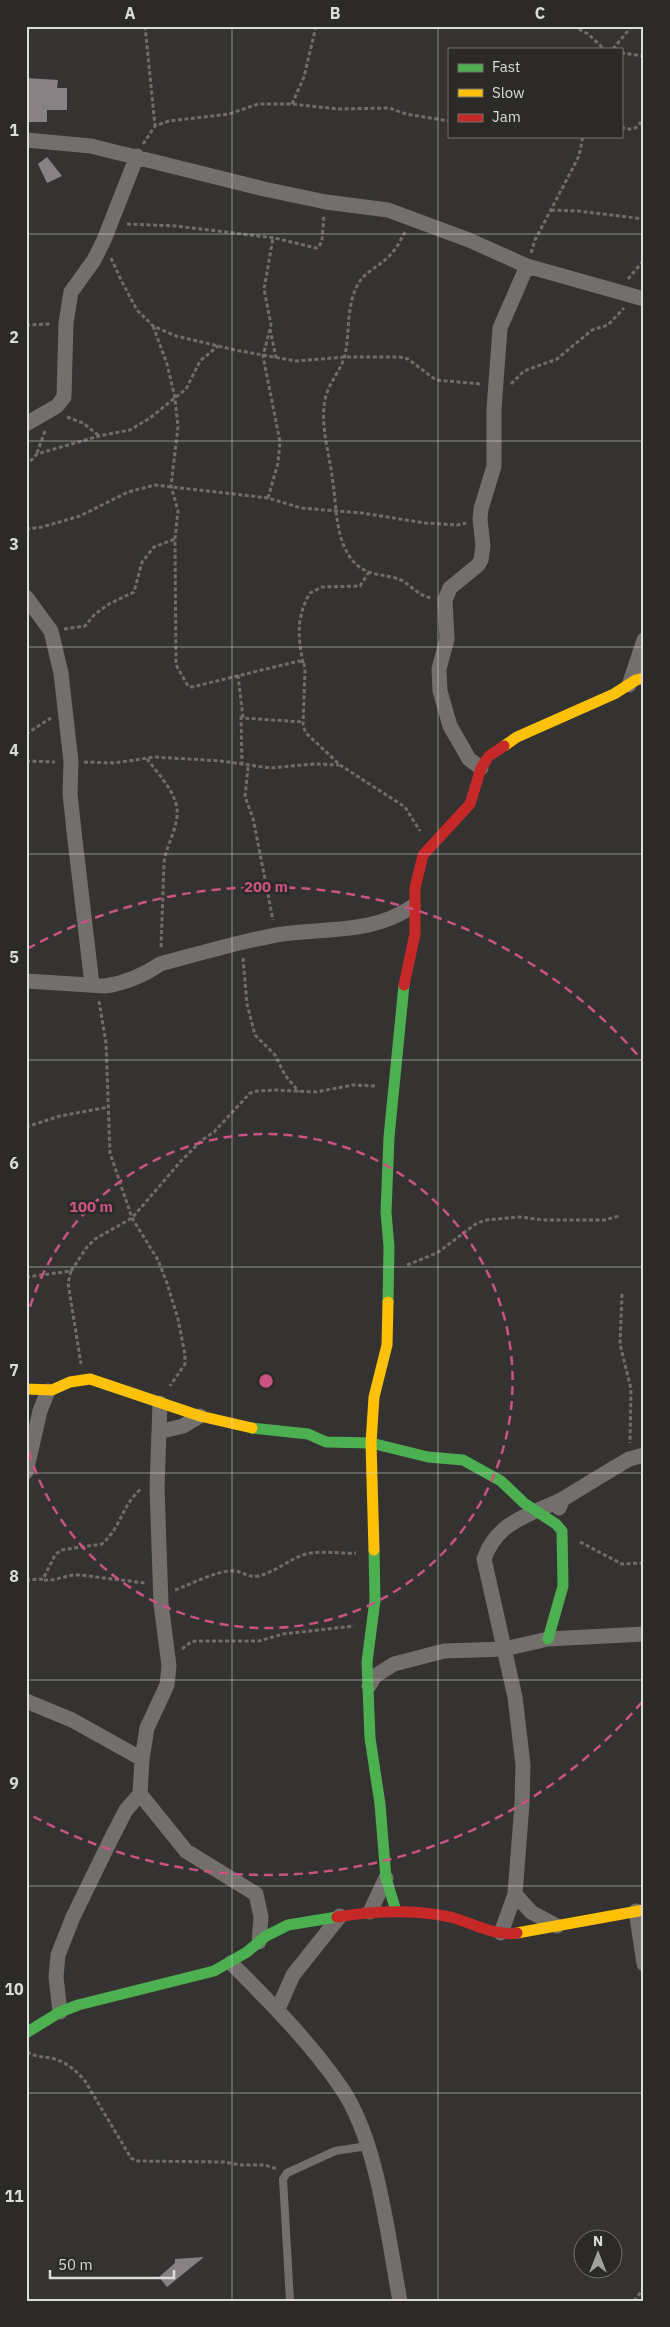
<svg xmlns="http://www.w3.org/2000/svg" width="670" height="2327" font-family="'IBM Plex Sans',sans-serif">
<style>
.building{fill:#878184}
.lines{fill:none;stroke-linecap:round;stroke-linejoin:round}
.path{stroke:#6f6c6a;stroke-width:3;stroke-dasharray:4 2.5;stroke-linecap:butt}
.lane{stroke:#736f6c;stroke-width:8}
.street{stroke:#736f6c;stroke-width:15}
.fast{stroke:#4caf50;stroke-width:11}
.slow{stroke:#ffc107;stroke-width:11}
.jam{stroke:#c62828;stroke-width:11}
.grid{fill:none;stroke:#dcdcda;stroke-width:1;stroke-opacity:0.55}
.ring{fill:none;stroke:#ca5381;stroke-width:2.5;stroke-dasharray:9 6}
.centre{fill:#ca5381;stroke:#2b2a27;stroke-width:2.5}
.ring-label{font-size:15px;text-anchor:middle;font-weight:bold;fill:#ca5381;stroke:#2b2a27;stroke-width:5;stroke-linejoin:round;paint-order:stroke}
.neatline{fill:none;stroke:#dcdcda;stroke-width:2}
.grid-label{font-size:16px;text-anchor:middle;font-weight:bold;fill:#dcdcda}
</style>
<rect width="100%" height="100%" fill="#343332"/>
<!-- building -->
<path class="building" d="M26,78L58,80L57,88H67V110H47V122H26Z
M47,157L62,176L47,183L38,164Z
M204,2257L167,2287L159,2277L175,2263V2259Z"/>
<g class="lines">
<!-- path -->
<path class="path" d="M145,26L155,126
M573,26L588,34L604,49
M613,49L632,26
M621,53L644,56
M292,104L304,77L316,26
M621,127C634,132 640,127 644,115
M143,144L155,126L169,121L229,114L258,104H292L338,109L389,108L406,114L449,121
M551,210L578,211L644,219
M127,224L176,226L275,238L316,248L319,247L322,240L324,216
M405,232C401,239 397,248 391,254C381,266 365,271 358,284C346,306 350,332 345,355C341,371 328,383 325,400C320,428 330,455 333,483C337,509 335,545 357,565C372,578 388,573 403,581C413,587 420,597 432,598
M531,253L535,240L579,156L583,136
M111,258L121,280L137,310L153,326L176,336L235,350L296,361L345,357H400L408,359L436,380L481,384
M628,279L644,260
M26,325L51,324
M153,326L167,364L175,398L178,427L171,486L178,511L175,539L176,665L188,686L192,687L299,661L304,664L305,670L303,726L306,733L340,765L405,807L420,831
M270,329L276,358
M511,384L524,371L557,359L592,330L608,325L624,308
M67,417L83,423L98,435
M37,453L45,431
M26,466L37,454L99,436L130,430L150,418L186,389L200,361L218,346
M268,498L278,463L280,442L263,356L271,325L264,289L273,238
M26,529L42,527L80,516L128,492L155,485L268,498L301,508L362,513L425,523L457,525L466,523
M64,629L85,626L95,614L109,604L134,592L142,562L154,547L175,539
M303,663C298,637 296,617 310,593L322,587L360,586L369,572
M238,675L243,718L303,722
M241,716L242,765
M26,734L51,718
M147,759C159,775 180,796 177,817C175,833 166,847 164,863L161,948
M26,761L55,762
M84,762L114,763L155,757L221,761L270,768L314,764L339,765
M248,767L245,797L253,818L273,920
M243,958L247,1004L255,1035L275,1055L285,1075L299,1092
M99,1001L106,1043L110,1153L132,1218L158,1260L167,1283L178,1319L185,1355V1364L170,1386
M26,1127L60,1116L109,1107
M407,1265L437,1253L477,1223L487,1220L519,1217L544,1220H604L619,1216
M71,1271L68,1283L81,1364
M26,1277L71,1271L87,1247L95,1239L132,1218L181,1161L202,1140L214,1132L250,1093L257,1091L276,1090L316,1092L353,1085L376,1086
M622,1294L620,1344L631,1389L630,1443
M580,1542L622,1564L644,1563
M26,1580L43,1579L55,1555L61,1550L102,1544C123,1525 120,1507 142,1488
M44,1580C59,1581 66,1574 80,1575L145,1583
M175,1590C190,1585 217,1570 233,1571C243,1571 247,1578 258,1576C276,1572 289,1559 306,1554C322,1550 340,1554 356,1553
M182,1649L191,1642L196,1641H259L283,1634L354,1626
M27,2052C37,2058 45,2056 55,2059C66,2062 78,2072 85,2081L131,2158L136,2161L224,2162L241,2165H265L277,2169
M634,2301L644,2288"/>
<!-- lane -->
<path class="lane" d="M290,2301L283,2179L287,2173L335,2151L367,2146"/>
<!-- street -->
<path class="street" d="M26,140L91,146L264,189L326,202L388,210L469,240L527,266L644,299
M26,424L57,406L64,397L66,323L71,292L94,260L104,240L137,156
M26,597L51,631L61,673L71,762L70,794L75,840L92,984
M629,685L644,640
M481,768L469,759L450,726L440,691L439,669L447,639L445,600L450,588L478,565L481,560L483,546L480,519L481,509L494,466V409L500,328L527,266
M26,981L105,986C126,983 144,975 160,964C198,954 238,942 276,935C324,927 372,935 413,906
M159,1432L183,1426L200,1416
M26,1472L40,1411L48,1391
M559,1508L563,1499L599,1477L629,1459L644,1455
M369,1686L375,1676L394,1664L444,1651L504,1649L548,1639L644,1634
M26,1701L72,1720L142,1759
M140,1794L186,1851L256,1894L261,1917L259,1942
M515,1894L531,1912L557,1926
M636,1911L644,1964
M370,1912L386,1878
M501,1933L515,1894L522,1804L523,1765L515,1697L484,1559C497,1521 530,1515 563,1499
M231,1963C270,2002 311,2043 342,2089C378,2142 388,2238 400,2301
M278,2009L293,1975L340,1916
M60,2012L56,1977L58,1955L73,1917L111,1839L126,1810L140,1794L142,1759L147,1728L167,1685L169,1666L161,1604L157,1488L160,1403"/>
<!-- fast -->
<path class="fast" d="M388,1302L389,1247L386,1212L389,1137L404,985
M252,1428L308,1434L326,1442L371,1443L428,1457L463,1460L501,1481L524,1503L556,1524L562,1531L563,1586L548,1639
M374,1550L375,1600L367,1662L370,1738L380,1804L386,1878L396,1911
M26,2033L60,2012L78,2005L214,1971L247,1952L266,1936L288,1925L337,1917"/>
<!-- slow -->
<path class="slow" d="M504,746L517,737L614,694L636,680L644,678
M26,1389L52,1390L70,1382L90,1379L200,1416L252,1428
M374,1550L371,1443L374,1397L387,1345L388,1302
M517,1933L644,1910"/>
<!-- jam -->
<path class="jam" d="M404,985L415,934V888L423,855L470,804L481,768L489,756L504,746
M337,1917C374,1911 412,1909 450,1917C471,1922 495,1937 517,1933"/>
</g>
<!-- grid -->
<path class="grid" d="M232,26V2301M438,26V2301M26,234H644M26,441H644M26,647H644M26,854H644M26,1060H644M26,1267H644M26,1473H644M26,1680H644M26,1886H644M26,2093H644"/>
<!-- distance rings -->
<g class="ring">
<path d="M26 1321A247 247 0 1 1 26 1441"/>
<path d="M642 1702A494 494 0 0 1 27 1813M27 949A494 494 0 0 1 642 1060"/>
</g>
<circle cx="266" cy="1381" r="8" class="centre"/>
<g class="ring-label">
<text x="266" y="892">200 m</text>
<text x="91" y="1212">100 m</text>
</g>
<!-- border -->
<rect width="670" height="2327" fill="none" stroke="#2b2a27" stroke-width="55"/>
<!-- legend -->
<rect x="448" y="48" width="175" height="90" fill="#2b2a27" stroke="#72716f"/>
<rect x="458" y="64" width="25" height="8" fill="#4caf50" stroke="#72716f"/>
<text x="492" y="72" font-size="15" fill="#dcdcda">Fast</text>
<rect x="458" y="89" width="25" height="8" fill="#ffc107" stroke="#72716f"/>
<text x="492" y="98" font-size="15" fill="#dcdcda">Slow</text>
<rect x="458" y="114" width="25" height="8" fill="#c62828" stroke="#72716f"/>
<text x="492" y="122" font-size="15" fill="#dcdcda">Jam</text>
<!-- north arrow -->
<g transform="translate(598 2254)"><circle r="24" fill="#2b2a27" stroke="#72716f"/>
<path d="M0-4L9 19L0 12L-9 19Z" fill="#a1a19f"/>
<text y="-8" font-size="14" font-weight="bold" text-anchor="middle" fill="#dcdcda">N</text>
</g>
<!-- scale -->
<path d="M50 2270v8h124v-8" fill="none" stroke="#dcdcda" stroke-width="2.5"/>
<text x="58" y="2270" font-size="15" fill="#dcdcda" stroke="#2b2a27" stroke-width="4" paint-order="stroke">50 m</text>
<rect x="28" y="28" width="614" height="2272" class="neatline"/>
<g class="grid-label">
<text x="130" y="19">A</text>
<text x="335" y="19">B</text>
<text x="540" y="19">C</text>
<text x="14" y="136">1</text>
<text x="14" y="343">2</text>
<text x="14" y="550">3</text>
<text x="14" y="756">4</text>
<text x="14" y="963">5</text>
<text x="14" y="1169">6</text>
<text x="14" y="1376">7</text>
<text x="14" y="1582">8</text>
<text x="14" y="1789">9</text>
<text x="14" y="1995">10</text>
<text x="14" y="2202">11</text>
</g>
</svg>
